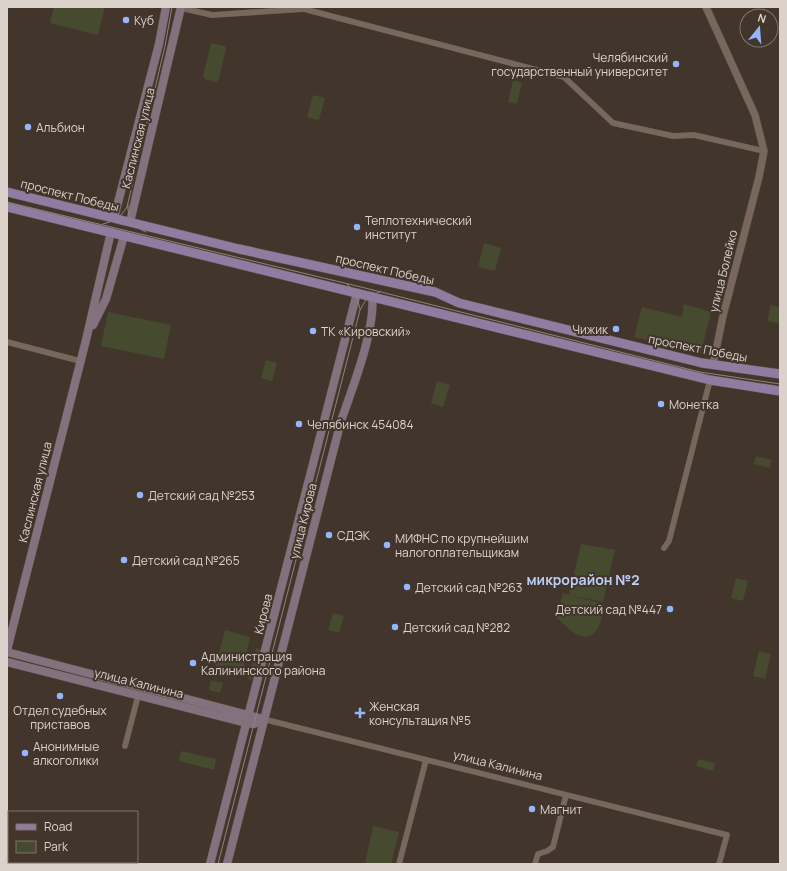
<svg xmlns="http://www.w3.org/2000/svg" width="787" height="871" font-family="Manrope,sans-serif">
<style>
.green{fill:#464a2f}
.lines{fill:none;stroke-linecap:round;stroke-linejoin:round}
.minor-casing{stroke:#5e534a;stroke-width:6}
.tertiary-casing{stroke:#5e534a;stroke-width:8}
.secondary-casing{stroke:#5e534a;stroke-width:9}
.primary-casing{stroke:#5e534a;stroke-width:10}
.minor{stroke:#77675c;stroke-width:5.5}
.tertiary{stroke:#77675c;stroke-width:7}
.secondary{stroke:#83727e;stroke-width:8}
.primary{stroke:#8e7da0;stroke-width:9}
.tram{stroke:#8f847c;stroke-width:1}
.poi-dot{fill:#95b6fd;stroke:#42352b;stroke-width:1.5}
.labels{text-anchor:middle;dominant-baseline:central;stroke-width:4;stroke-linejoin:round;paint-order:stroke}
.poi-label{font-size:12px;fill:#dbd2cc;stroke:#42352b;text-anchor:start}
.street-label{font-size:12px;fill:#dbd2cc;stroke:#42352b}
.quarter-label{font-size:14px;font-weight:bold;fill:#bbcef6;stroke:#42352b}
</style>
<rect width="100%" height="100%" fill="#42352b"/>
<!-- green -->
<path class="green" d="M54,7H105L98,35L50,23Z
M211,43L225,46L226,49L219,79L216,82L205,79L203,76Z
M513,80L522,83L517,104L508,102Z
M313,95L325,98L319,120L307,117Z
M484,243L501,248L495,271L478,267Z
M684,304L711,312L701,353L634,337L642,307L682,317Z
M771,305L780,307V324L767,321Z
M108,312L171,325L164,359L101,346Z
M266,360L277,363L272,381L261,378Z
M437,381L450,385L443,407L431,403Z
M756,456L772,460L770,468L754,464Z
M581,544L615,550L603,602L569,595L604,604C602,620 597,648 573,632C567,628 563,622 556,618L563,593L569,595Z
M736,578L748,581L743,601L731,598Z
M333,613L344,616L339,633L328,630Z
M225,630L250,637L242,677L236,675L235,670L228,665L223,666L218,672L214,671Z
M256,648L261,650L251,680L248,679Z
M759,651L771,654L765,679L753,676Z
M211,680L223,683L220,693L209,690Z
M181,751L216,759L214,770L179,761Z
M698,759L715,763L713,771L696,766Z
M373,826L399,832L391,864L365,863Z"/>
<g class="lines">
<!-- minor casing -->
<g class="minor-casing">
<path id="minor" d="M181,8L212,15L304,9L564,77L613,123L673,136L694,135L764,151
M7,342L80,361
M664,548L669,541L710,380
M263,719L727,835L719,864
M125,746L138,696
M399,864L426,760
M535,864L538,854L547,851L553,847L566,795"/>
</g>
<!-- tertiary casing -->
<g class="tertiary-casing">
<path id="tertiary" d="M706,7L755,115L764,151L759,177L723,316L713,365"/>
</g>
<!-- secondary casing -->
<g class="secondary-casing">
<path id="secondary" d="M114,218L159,44L166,7
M130,222L181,7
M93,325L106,299L124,236
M7,650L86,340L111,232
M7,652L263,719
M7,662L247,723L254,724L263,719
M210,864L357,293
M227,864L341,421C352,389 376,329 372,296"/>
</g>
<!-- primary casing -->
<g class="primary-casing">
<path id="primary" d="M7,192L239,249L435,292L459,303L702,363L780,374
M7,207L710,380L780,391"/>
</g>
<!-- minor -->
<use href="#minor" class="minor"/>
<!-- tertiary -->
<use href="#tertiary" class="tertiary"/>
<!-- secondary -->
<use href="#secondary" class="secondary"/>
<!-- primary -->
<use href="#primary" class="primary"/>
<!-- tram -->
<path class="tram" d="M7,202L361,287L700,372L780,384
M128,205C127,218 133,227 146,232
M103,224L118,219L127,207L165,46L172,7
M347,284L356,294L360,309
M218,864L360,310L367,298L381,291"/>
</g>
<!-- markers -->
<g class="poi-dot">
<circle cx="126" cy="20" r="4"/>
<circle cx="676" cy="64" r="4"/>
<circle cx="28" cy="127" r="4"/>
<circle cx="357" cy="227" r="4"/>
<circle cx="616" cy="329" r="4"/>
<circle cx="313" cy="331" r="4"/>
<circle cx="661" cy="404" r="4"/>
<circle cx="299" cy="424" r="4"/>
<circle cx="140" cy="495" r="4"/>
<circle cx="329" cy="535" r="4"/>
<circle cx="387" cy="545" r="4"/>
<circle cx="124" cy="560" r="4"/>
<circle cx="407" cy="587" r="4"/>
<circle cx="670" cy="609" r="4"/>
<circle cx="395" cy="627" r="4"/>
<circle cx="193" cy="663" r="4"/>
<circle cx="60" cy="696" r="4"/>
<path d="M358 707h4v4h4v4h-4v4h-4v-4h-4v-4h4z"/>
<circle cx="25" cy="753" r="4"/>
<circle cx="532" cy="809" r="4"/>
</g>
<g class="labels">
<!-- poi labels -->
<g class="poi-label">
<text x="134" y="20">Куб</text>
<text x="668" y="57" text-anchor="end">Челябинский<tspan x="668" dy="14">государственный университет</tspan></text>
<text x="36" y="127">Альбион</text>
<text x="365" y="220">Теплотехнический<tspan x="365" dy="14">институт</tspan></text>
<text x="608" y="329" text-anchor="end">Чижик</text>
<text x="321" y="331">ТК «Кировский»</text>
<text x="669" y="404">Монетка</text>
<text x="307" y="424">Челябинск 454084</text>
<text x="148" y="495">Детский сад №253</text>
<text x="337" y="535">СДЭК</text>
<text x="395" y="538">МИФНС по крупнейшим<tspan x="395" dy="14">налогоплательщикам</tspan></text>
<text x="132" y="560">Детский сад №265</text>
<text x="415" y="587">Детский сад №263</text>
<text x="662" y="609" text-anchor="end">Детский сад №447</text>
<text x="403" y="627">Детский сад №282</text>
<text x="201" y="656">Администрация<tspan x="201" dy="14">Калининского района</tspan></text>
<text x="369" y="706">Женская<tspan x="369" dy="14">консультация №5</tspan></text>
<text x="60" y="710" text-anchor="middle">Отдел судебных<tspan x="60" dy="14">приставов</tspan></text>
<text x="33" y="746">Анонимные<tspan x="33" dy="14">алкоголики</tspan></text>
<text x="540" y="809">Магнит</text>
</g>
<!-- street labels -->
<g class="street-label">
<text transform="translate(138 138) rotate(-76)">Каслинская улица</text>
<text transform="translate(70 195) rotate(14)">проспект Победы</text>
<text transform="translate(385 269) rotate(13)">проспект Победы</text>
<text transform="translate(723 271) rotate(-76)">улица Болейко</text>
<text transform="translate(698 348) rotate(11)">проспект Победы</text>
<text transform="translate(35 492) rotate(-76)">Каслинская улица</text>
<text transform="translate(303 521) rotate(-76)">улица Кирова</text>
<text transform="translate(263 614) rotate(-76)">Кирова</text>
<text transform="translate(139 683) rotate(14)">улица Калинина</text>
<text transform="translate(498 765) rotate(14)">улица Калинина</text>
</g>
<!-- quarter labels -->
<g class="quarter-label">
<text x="583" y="579">микрорайон №2</text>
</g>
</g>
<!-- border -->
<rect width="787" height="871" fill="none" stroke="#dbd2cc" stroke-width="16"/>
<!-- legend -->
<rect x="8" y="811" width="130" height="52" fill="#42352b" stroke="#7f746b"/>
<rect x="16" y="824" width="20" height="6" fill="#8e7da0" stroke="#7f746b"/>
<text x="44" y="831" font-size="12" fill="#dbd2cc">Road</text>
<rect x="16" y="841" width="20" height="12" fill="#464a2f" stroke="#7f746b"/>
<text x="44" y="851" font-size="12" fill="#dbd2cc">Park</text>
<!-- north arrow -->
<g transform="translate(759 28) rotate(17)"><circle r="19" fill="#42352b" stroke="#7f746b"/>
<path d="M0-3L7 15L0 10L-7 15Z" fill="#95b6fd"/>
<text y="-6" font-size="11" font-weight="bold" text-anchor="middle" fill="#dbd2cc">N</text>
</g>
</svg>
